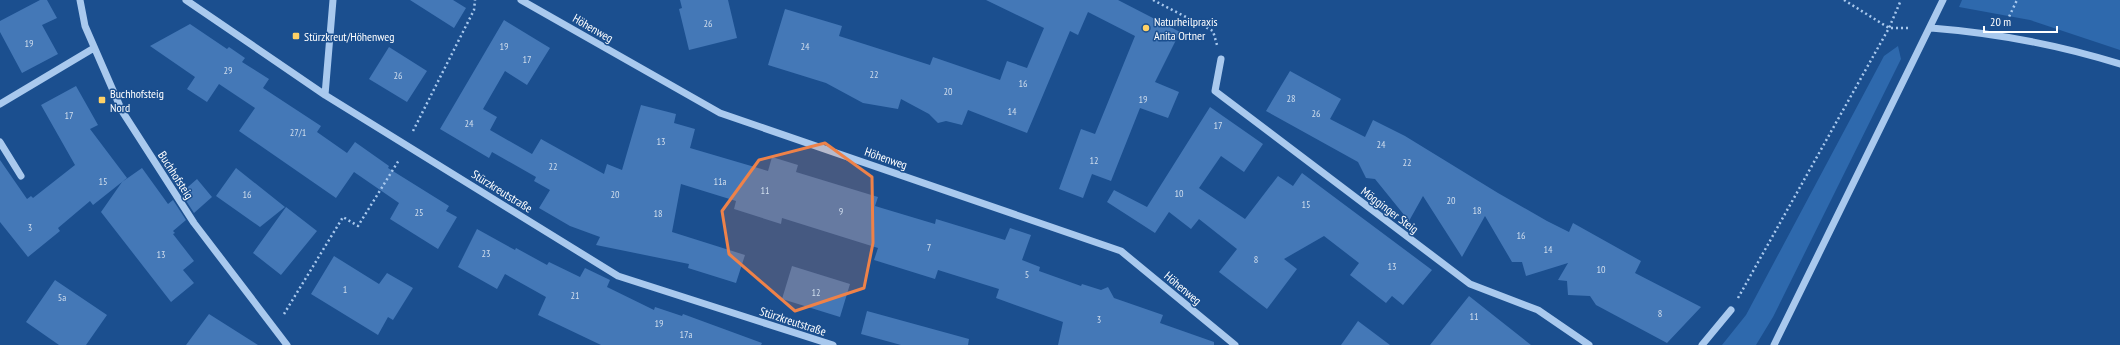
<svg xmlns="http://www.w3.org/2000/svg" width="2120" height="345" font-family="'PT Sans Narrow',sans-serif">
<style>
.green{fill:#2e69ad}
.building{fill:#4478b7}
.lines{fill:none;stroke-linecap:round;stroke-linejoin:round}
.path{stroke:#a9c9ee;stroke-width:2.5;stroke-dasharray:2 3;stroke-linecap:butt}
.minor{stroke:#a9c9ee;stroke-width:7}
.marked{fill:#ee8249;fill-opacity:0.2;stroke:#ee8249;stroke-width:3;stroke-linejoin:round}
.poi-dot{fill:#ffd166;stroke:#1b4f8f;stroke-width:1.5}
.labels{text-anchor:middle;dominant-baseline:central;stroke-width:3;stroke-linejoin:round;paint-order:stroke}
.number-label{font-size:10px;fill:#d0dded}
.poi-label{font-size:12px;fill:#fff;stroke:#1b4f8f;text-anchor:start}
.street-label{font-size:12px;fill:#fff;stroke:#1b4f8f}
</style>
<rect width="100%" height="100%" fill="#1b4f8f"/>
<!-- green -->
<path class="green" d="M1962,0H2120V50L2030,20L1959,7Z
M1898,46L1901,59L1773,317L1756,345H1722L1746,315L1884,56Z"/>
<!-- building -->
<path class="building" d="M40,0H47L57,18L42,25L58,54L22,73L0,32V21Z
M410,0H453L466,8L454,28Z
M680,0H728L737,38L689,50L679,9L682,8Z
M986,0H1118L1180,32L1155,82L1179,92L1168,118L1140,108L1111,181L1092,174L1083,198L1059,189L1081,129L1095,134L1135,36L1088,12L1078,35L1070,31L1027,133L968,110L962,125L946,121L938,123L929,114L901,99L898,109L863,103L826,83L768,65L785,9L842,26L839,36L930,65L933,57L1000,80L1007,61L1027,68L1044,28Z
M504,20L550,48L527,85L505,71L483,109L497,117L490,130L532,154L541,139L604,174L607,164L622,170L641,105L676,114L674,123L695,129L690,148L768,171L772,157L798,165L796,172L878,197L875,206L935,224L936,219L1005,240L1010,228L1031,235L1022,260L1040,267L1039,271L1081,286L1082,284L1101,290L1108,287L1114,298L1163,315L1160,323L1214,342V345H1058L1063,322L996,298L999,289L938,270L935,279L874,260L878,248L782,218L781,224L734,209L736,201L681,184L672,232L745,255L736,283L688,268L689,264L596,245L600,237L570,226L539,208L550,190L534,181L536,177L492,152L489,158L440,129Z
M190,24L227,49L229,47L245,58L242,62L269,79L263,88L321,126L317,132L347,153L355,142L389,166L388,168L449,206L446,211L457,217L438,249L390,219L399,203L354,172L336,198L239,131L255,108L219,84L207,102L187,89L195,77L150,46Z
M389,47L427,71L407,102L369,79Z
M1290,71L1341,99L1330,119L1365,137L1373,120L1405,136L1498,193L1547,221L1569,232L1573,223L1641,261L1635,273L1701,307L1667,343L1596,305L1590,296L1568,295L1567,281L1558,280L1568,263L1526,276L1522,262H1512L1485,216L1462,257L1423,196L1409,221L1375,179L1366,178L1358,162L1266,111Z
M76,86L98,125L90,129L127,178L93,205L90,201L58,228L60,231L28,257L0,222V160L27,199L31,196L33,198L75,165L41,105Z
M1210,107L1263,144L1244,172L1221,156L1199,188L1245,219L1278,176L1293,186L1302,173L1432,270L1403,305L1392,296L1386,303L1350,275L1359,263L1324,236L1284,259L1297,269L1267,309L1219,272L1237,249L1199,219L1191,229L1169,212L1155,233L1107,202L1114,190L1147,207Z
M142,168L168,204L173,200L186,220L173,231L175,233L173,234L194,261L183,270L194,283L171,302L101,212L122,182Z
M236,168L285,207L260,227L216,196Z
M197,179L212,197L194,213L181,193Z
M286,207L317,231L281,275L253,253Z
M477,229L515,250L516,248L547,265L549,262L580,277L585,268L610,280L607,287L654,310L655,307L682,316L683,314L762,343L761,345H601L538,315L546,297L505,274L497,289L458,267Z
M334,256L379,284L387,273L413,288L393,320L388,317L378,335L311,294Z
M792,266L850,284L840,317L782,299Z
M55,280L107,315L86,345H59L26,322Z
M1469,296L1531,345H1430Z
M867,311L969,339L968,345H901L861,334Z
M209,314L258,345H186Z
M1358,321L1390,345H1341Z"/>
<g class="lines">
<!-- path -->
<path class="path" d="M1153,0L1213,31L1217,45
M1844,0L1889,28H1911
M2007,21L2017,0
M413,131L474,10L475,0
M1738,298L1889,28L1901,0
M284,314L343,217L358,226L399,160"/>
<!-- minor -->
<path class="minor" d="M80,0L85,26L122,111L194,223L287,345
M186,0L325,95L618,276L833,345
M521,0L720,113L1121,251L1235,345
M1931,28C1995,33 2059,45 2120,64
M1221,59L1215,91L1470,284L1538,310L1589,345
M325,95L333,0
M0,104L94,48
M0,142L21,176
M1702,345L1731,310
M1774,345L1943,0"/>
</g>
<!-- marked area -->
<path class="marked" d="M825,143L872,177L873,243L864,288L795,311L729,254L722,211L759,160Z"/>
<!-- markers -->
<g class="poi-dot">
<circle cx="1146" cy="28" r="4"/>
<rect x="292" y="32" width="8" height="8" rx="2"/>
<rect x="98" y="96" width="8" height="8" rx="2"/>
</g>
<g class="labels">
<!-- number labels -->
<g class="number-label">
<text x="708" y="23">26</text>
<text x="29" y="43">19</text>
<text x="504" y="46">19</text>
<text x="805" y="46">24</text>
<text x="527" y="59">17</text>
<text x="228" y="70">29</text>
<text x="874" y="74">22</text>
<text x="398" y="75">26</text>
<text x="1023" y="83">16</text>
<text x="948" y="91">20</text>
<text x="1291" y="98">28</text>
<text x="1143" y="99">19</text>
<text x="1012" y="111">14</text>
<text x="1316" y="113">26</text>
<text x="69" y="115">17</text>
<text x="469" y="123">24</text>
<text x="1218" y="125">17</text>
<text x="298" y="132">27/1</text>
<text x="661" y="141">13</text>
<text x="1381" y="144">24</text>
<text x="1094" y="160">12</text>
<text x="1407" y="162">22</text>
<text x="553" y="166">22</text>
<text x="103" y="181">15</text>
<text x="720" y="181">11a</text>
<text x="765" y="190">11</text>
<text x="1179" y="193">10</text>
<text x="247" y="194">16</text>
<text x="615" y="194">20</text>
<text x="1451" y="200">20</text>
<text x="1306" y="204">15</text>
<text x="1477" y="210">18</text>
<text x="841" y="211">9</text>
<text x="419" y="212">25</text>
<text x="658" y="213">18</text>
<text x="30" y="227">3</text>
<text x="1521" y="235">16</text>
<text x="929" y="247">7</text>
<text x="1548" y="249">14</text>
<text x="486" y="253">23</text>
<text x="161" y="254">13</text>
<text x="1256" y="259">8</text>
<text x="1392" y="266">13</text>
<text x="1601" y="269">10</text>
<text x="1027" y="274">5</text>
<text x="345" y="289">1</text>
<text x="816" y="292">12</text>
<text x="575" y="295">21</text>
<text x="62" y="297">5a</text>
<text x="1660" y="313">8</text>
<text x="1474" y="316">11</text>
<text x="1099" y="319">3</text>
<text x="659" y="323">19</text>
<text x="686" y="334">17a</text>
</g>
<!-- poi labels -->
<g class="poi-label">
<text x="1154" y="21">Naturheilpraxis<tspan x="1154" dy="14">Anita Ortner</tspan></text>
<text x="304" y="36">Stürzkreut/Höhenweg</text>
<text x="110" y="93">Buchhofsteig<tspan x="110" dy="14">Nord</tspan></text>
</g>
<!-- street labels -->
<g class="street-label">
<text transform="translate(593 28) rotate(30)">Höhenweg</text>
<text transform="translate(886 158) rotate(19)">Höhenweg</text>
<text transform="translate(176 175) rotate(57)">Buchhofsteig</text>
<text transform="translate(502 191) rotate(32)">Stürzkreutstraße</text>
<text transform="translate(1390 210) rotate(37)">Mögginger Steig</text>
<text transform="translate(1183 288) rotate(40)">Höhenweg</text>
<text transform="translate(793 321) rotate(18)">Stürzkreutstraße</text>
</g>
</g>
<!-- scale -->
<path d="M1984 26v6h73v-6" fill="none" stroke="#ffffff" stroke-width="2"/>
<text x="1990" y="26" font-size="12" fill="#ffffff" stroke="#1b4f8f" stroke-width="3" paint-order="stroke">20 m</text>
</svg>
